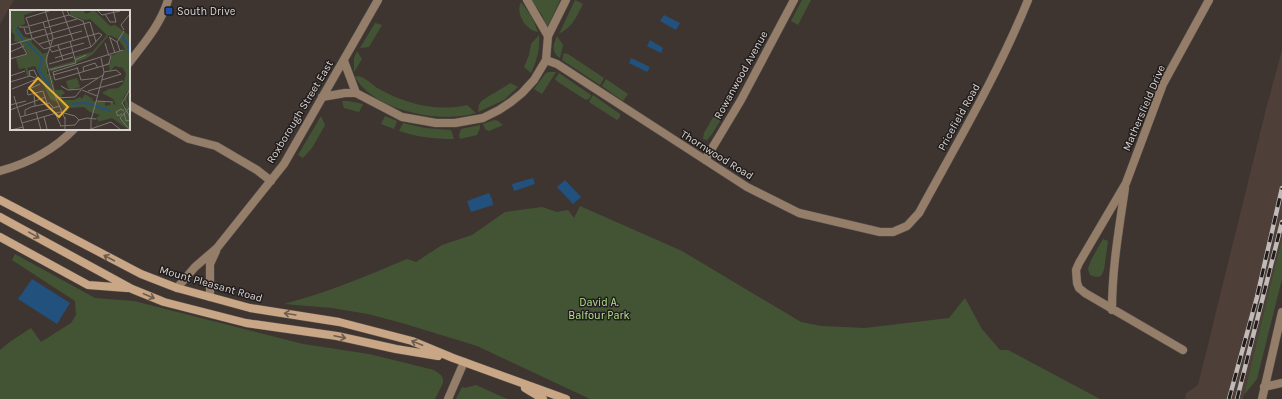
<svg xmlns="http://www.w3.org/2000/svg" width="1282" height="399" font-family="Karla,sans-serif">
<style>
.built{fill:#4e3f39}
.green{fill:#435434}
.water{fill:#22517d}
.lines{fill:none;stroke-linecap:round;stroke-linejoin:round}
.minor-casing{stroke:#5a524e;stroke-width:9}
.secondary-casing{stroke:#5a524e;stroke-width:9}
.minor{stroke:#947e6a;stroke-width:8}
.secondary{stroke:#c9a685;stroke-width:8}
.rail-casing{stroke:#c0bab8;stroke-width:4.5}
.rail{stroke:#211d1c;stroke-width:3;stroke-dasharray:9;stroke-linecap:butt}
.oneway{stroke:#6d5b4b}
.transit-dot{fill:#1a4fb4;stroke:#211d1c;stroke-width:1.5}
.labels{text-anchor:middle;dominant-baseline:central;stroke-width:3;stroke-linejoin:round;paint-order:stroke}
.poi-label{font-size:11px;fill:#dad4d2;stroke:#211d1c;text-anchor:start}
.street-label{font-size:11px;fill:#dad4d2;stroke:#211d1c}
.park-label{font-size:11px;fill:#b7e28e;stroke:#211d1c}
.inset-river{fill:none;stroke:#22517d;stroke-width:2}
.inset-road{fill:none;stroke:#7c7571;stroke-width:1}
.view{fill:#e5ad35;fill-opacity:0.15;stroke:#e5ad35;stroke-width:2}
.inset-edge{fill:none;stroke:#dad4d2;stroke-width:2}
</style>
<rect width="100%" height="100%" fill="#3e3531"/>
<!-- built -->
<path class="built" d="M0,0H14L0,24Z
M1282,50V238L1243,399H1185L1186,393L1198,385L1266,109Z"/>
<!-- green -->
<path class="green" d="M531,0H560L548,26L546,25L542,15Z
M575,0L583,4C575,19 574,25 559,34Z
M802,0H811L798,25L791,21Z
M521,2L532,17L538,32C526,30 515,14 521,2Z
M375,23L382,25L369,47L360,48Z
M539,35C540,49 537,60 531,73L524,67L529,55L531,44Z
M557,36L563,45L560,58C551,52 553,45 557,36Z
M357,51L362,59L354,72V58Z
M564,53L568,54L604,78L600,85L562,60Z
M548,72H556L542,94L534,89L545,74Z
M559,73L591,95L590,98L586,100L558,82L555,79Z
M358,76C367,78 372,85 379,89C406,104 437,112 467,105L476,113C441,124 374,111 355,77Z
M606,79L628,94L623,101L602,86Z
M510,83L518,87L504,100L478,112C479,109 478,105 480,103C482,99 504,88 510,83Z
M593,95L620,114V117L617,120L589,102Z
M723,100L731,103L712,134L707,140L703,139L704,133Z
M342,101H348L363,104L359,112L344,108Z
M321,116L325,125L312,148L303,158L298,155Z
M385,116L397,121L394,129L381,124Z
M494,120L498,121L503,125L489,131L485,129L483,124Z
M403,123L425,128L451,130L454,139C435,139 417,137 399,131Z
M480,125V128L477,135L460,139L459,135L461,129Z
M580,206L682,251L801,322L821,326L865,328L949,318L965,298L982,329L1000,350H1008L1100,399H590L477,346L402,323L368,314L332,308L284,304C326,293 367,276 407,259L416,262L442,245L472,235L505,212L542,207L557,212L568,210L574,218Z
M1282,238V279L1257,379L1244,395Z
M1103,239L1108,241L1104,270L1101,276L1096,277L1090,275L1088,269L1091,260Z
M15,254L95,298L134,301L303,344L369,354L434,370L441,375L443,379V383L435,399H0V350L11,341L31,328L41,342L71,323L76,315L75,301L12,260Z
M476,385L507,399H456L462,387L465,388Z"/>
<!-- water -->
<path class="water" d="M664,15L680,23L676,30L660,21Z
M650,40L663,48L661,53L647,46Z
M631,58L650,67L647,72L629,63Z
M533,178L535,184L514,191L512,184Z
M565,180L581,197L573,204L557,187Z
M489,193L492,199L493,205L471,212L467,201Z
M32,279L70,303L57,324L18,299Z"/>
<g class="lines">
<!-- minor casing -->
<g class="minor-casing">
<path id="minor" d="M527,0L548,36
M546,60L557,64L747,187L799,213L880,232H893L907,226L919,213C957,143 998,74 1028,0
M344,61L356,93
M129,63C144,43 161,24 168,0
M322,97L345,93H356L402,117L436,123H455L483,118L499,110L511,102L522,93L534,80L546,60L548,36L566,0
M129,105L189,139L216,146L257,170L271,181
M705,160L741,100L794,0
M0,171C29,163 53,151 74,129
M177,288L195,267L217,248L284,164L378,0
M210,297V264L216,251
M1112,310C1112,268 1119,229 1125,188
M1183,350L1085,293L1079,288L1077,283L1076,270L1079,263L1126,183L1163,84L1209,0
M1264,387L1282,383
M448,399L464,362
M1262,399L1282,312"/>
</g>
<!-- secondary casing -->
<g class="secondary-casing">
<path id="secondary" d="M0,200L141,274L177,288L250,308L339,322L412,341L453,358L566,399
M0,217L132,289L164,302L246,323L337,336L396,349L438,356
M0,237L88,285L127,288
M525,388L543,399"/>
</g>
<!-- minor -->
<use href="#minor" class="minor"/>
<!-- secondary -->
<use href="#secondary" class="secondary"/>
<!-- rail casing -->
<g class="rail-casing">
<path id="rail" d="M1229,399L1257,297L1282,188
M1237,399L1282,222"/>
</g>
<!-- rail -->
<use href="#rail" class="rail"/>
</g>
<!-- one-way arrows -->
<defs><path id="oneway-shaft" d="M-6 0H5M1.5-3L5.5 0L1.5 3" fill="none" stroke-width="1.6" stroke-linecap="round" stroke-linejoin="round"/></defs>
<g class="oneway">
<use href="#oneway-shaft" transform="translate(34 235) rotate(29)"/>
<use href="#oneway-shaft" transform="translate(109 258) rotate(-152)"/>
<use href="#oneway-shaft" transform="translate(149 296) rotate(23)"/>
<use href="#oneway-shaft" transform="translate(290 314) rotate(-171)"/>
<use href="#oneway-shaft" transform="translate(340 337) rotate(12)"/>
<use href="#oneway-shaft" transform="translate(417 343) rotate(-158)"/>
</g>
<!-- markers -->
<rect class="transit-dot" x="165" y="7" width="8" height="8" rx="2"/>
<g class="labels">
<!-- poi labels -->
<g class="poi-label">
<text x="177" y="11">South Drive</text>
</g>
<!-- street labels -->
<g class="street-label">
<text transform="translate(741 75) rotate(-61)">Rowanwood Avenue</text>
<text transform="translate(1144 108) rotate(-67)">Mathersfield Drive</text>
<text transform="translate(300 112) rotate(-59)">Roxborough Street East</text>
<text transform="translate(959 117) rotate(-61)">Pricefield Road</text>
<text transform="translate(717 155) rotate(32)">Thornwood Road</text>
<text transform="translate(211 284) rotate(16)">Mount Pleasant Road</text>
</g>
<!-- park labels -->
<g class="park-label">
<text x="599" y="302">David A.<tspan x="599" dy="13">Balfour Park</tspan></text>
</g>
</g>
<!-- overview -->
<g transform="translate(10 10)">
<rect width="120" height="120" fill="#3e3531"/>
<path d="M0,0H30L14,5L15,14L7,17L14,27L23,29L21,32L33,44L38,42L37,64H39L42,78L49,93L40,89L25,56L17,58L20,66H17L15,58L9,59L6,48L18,44L11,32L4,31L5,26L2,22L0,24L2,20L0,18ZM60,0H73L76,4L84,0L100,16L105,15L120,26V78L113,88L112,95L114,99L113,95V92L114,97L116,99L114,89L120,80L118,85L117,90L119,97L118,87L120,81V120L114,113L119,120L102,108L87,112V115L86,117L87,112L89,110L85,109L90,105L80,102L74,97L59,98L57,102L46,87L43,77L41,66H42L45,80H52L55,83L51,86L53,90H64L70,87L72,89L75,84L83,89L82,91L95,92V96L100,95L101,92L106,95L103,89L92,83L99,79L108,78L113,74L116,64L113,58L105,56L100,61L99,55L93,56L100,51L101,54V46L115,39L108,29L99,25L83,44L75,49L40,62L42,59L40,60L39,55L40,58L65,51L64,47L82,42L97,25L80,9L75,10L60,5ZM67,68L70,77L59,80L56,71Z" fill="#435434"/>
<path class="inset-river" d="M6,19L13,30M112,27L118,34V42M15,31L32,48L29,60L39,75M61,94L76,93L100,101"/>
<path class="inset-road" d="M35,0L43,28L36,50L45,86M42,0L16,8L19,16L59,5M52,0L63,30M57,0L59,5L73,11L81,37M87,0L92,5L110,1M95,4L100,12H106L103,0M33,12L35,18L67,9M9,17H19L22,28L34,39L89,23L92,25L81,37L45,48M14,18L16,24L35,19L40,35M114,20L111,15L120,4M42,23L80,12L86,32M99,27L107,32L110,41M100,28L105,43M43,29L72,21M107,32L114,21M95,33L99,46M29,34L42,30M0,35L42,23M48,35L53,50M40,39L42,42L74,33M0,42L14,36M101,45L99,54L45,70L43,62L113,40M0,49L17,44L10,32M65,50L76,45M39,54L63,47M67,57L71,70M39,60L66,53L60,31M74,62L73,57L85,53L88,58M94,62L106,60L111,64M43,65L68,58M0,66L15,61M20,66L19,61L24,60L28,69M71,70L88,68M92,70L111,64M0,72L20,66L28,69M30,74L17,80L18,85L33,81L37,93M51,76L58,80L71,79M2,79L27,69M71,79L93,65M120,79L112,93L120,107M72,80L87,86M78,81L113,71M24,84L25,96M4,86L14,120M45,86L55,109M46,88L65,87L71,80M86,91L103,92M0,95L16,91M0,100L36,87M26,102L31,120M45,103L51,116M114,103L116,111L120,110L119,106M112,104L108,106L106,102L111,99L114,101M15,105V100L21,97L39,93L43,97M10,107L50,96M34,107L37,119M12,113L50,102L65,106L69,110M50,116L65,115L69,110L77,108L86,109M1,120L13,117M55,120V107M78,120L101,112L111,120M81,120V110L94,62L91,48M120,120L110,108L120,97"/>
<path class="view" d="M28,68L58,97L49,107L19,78Z"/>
<rect width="120" height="120" class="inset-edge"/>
</g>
</svg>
